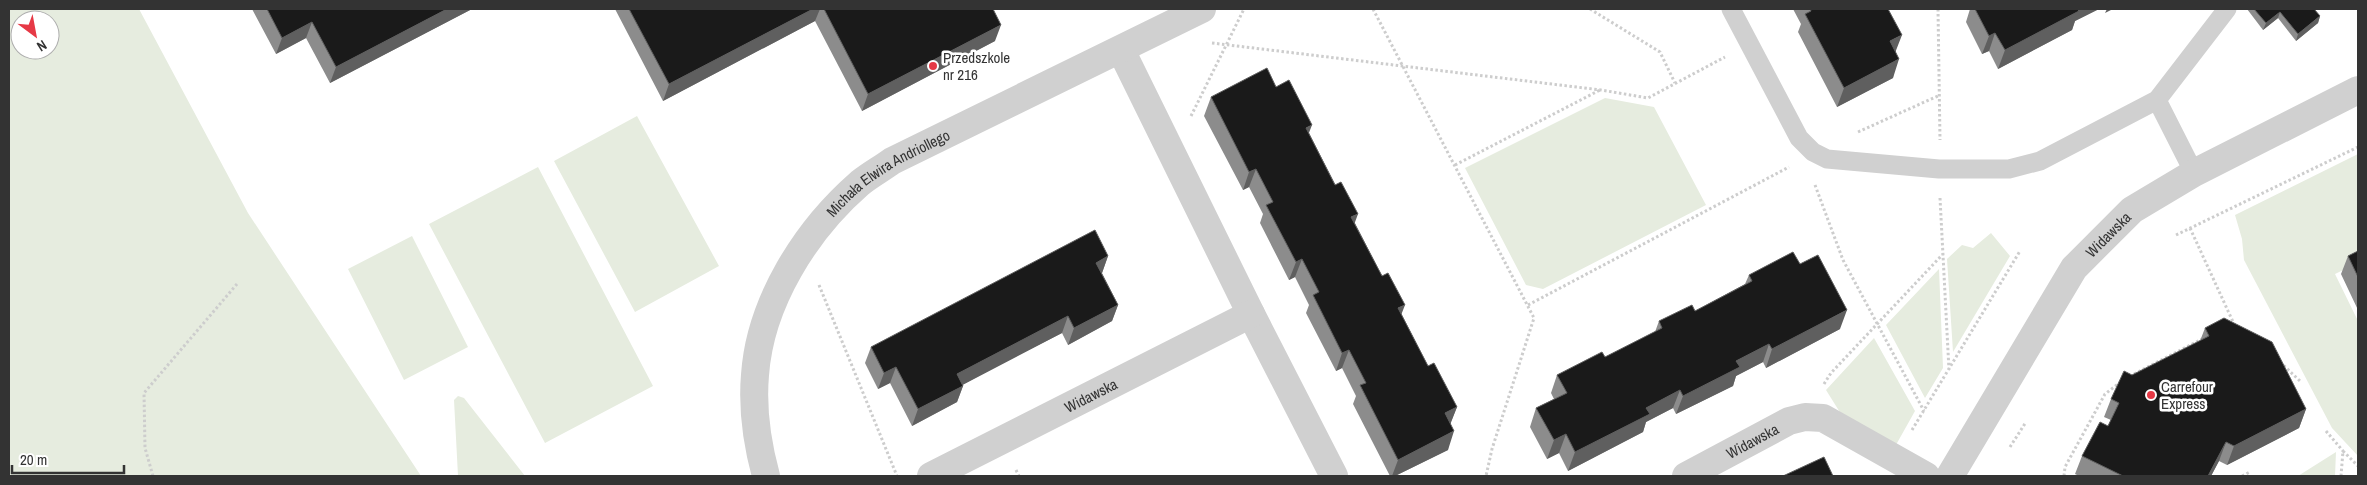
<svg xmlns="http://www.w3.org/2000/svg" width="2367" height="485" font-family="'Archivo Narrow',sans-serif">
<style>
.green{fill:#e6ecdf;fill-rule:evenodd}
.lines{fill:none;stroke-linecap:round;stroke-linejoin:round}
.path{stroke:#cdcdcd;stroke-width:3;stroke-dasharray:2.5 2.5;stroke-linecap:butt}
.service{stroke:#d0d0d0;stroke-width:19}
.minor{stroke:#d0d0d0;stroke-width:28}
.tertiary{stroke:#d0d0d0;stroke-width:28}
.wall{fill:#8c8c8c}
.shaded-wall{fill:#5f5f5f}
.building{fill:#1a1a1a;stroke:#5f5f5f}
.poi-dot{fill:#e63946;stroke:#fff;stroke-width:2}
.labels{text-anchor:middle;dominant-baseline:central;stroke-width:5;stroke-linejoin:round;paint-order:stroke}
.poi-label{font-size:15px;fill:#333;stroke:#fff;text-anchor:start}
.street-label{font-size:15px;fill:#333;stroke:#fff}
</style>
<rect width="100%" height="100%" fill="#fff"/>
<!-- green -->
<path class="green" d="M9,9H139L248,213L421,476H9ZM20,20H50V50H20Z
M1605,98L1654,107L1706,205L1543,289L1526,285L1465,168Z
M637,116L719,266L635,312L554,161Z
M2358,154V263L2335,274L2358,321V456L2332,428L2244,260L2242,239L2235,215Z
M538,167L653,386L545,443L429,224Z
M1991,233L2010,256L1953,352L1947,259L1962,245L1973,248Z
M412,236L468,347L404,380L348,269Z
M1939,269L1943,368L1925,398L1886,325Z
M1874,338L1915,411L1892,452L1841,414L1826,390Z
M458,396L464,398L525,476H458L454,400Z
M2336,452L2335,476H2298Z"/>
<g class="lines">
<!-- path -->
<path class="path" d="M1373,9L1534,318L1492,449L1486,476
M1590,9L1660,52L1675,83
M1938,9L1940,140
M1212,43L1601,90L1648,98L1725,57
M1191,116L1244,9
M1858,132L1940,95
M1455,165L1600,90
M1815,185L1843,260L1924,411
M1940,198L1949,370
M2190,228L2234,324
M2176,235L2358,147
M819,285L897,476
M1528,305L1789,167
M2280,362L2300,381
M2134,374L2204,338
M1824,384L1831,373L1943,254
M1912,430L2020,251
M2326,431L2343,451
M2010,447L2026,422
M1016,470L1019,476
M153,476L145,448L144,393L237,284
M2064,476L2065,467L2105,394L2122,381
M2242,476L2250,472
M2341,476L2343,451L2358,466"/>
<!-- service -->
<path class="service" d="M1731,9L1799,138L1813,152L1827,159L1939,169H2009L2040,161L2157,100L2194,173
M2157,100L2227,9"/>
<!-- minor -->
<g class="minor">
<path d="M1121,50L1251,314L1334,476"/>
<path id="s1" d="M766,476C757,443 752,410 755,375C760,302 806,230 860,183C870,175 881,169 892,161L1202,9"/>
<path id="s2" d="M931,476L1251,314"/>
<path id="s3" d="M1686,476L1789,421L1805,417L1823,418L1926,476"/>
</g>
<!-- tertiary -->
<path class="tertiary" id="s4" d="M1950,476L2074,268L2132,210L2194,173L2358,90"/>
</g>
<!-- wall -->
<path class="wall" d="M252,9H472L330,83L306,38L276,54Z
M615,9H993L995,41L862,111L815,21L663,101Z
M1793,9H1888L1896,52L1893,78L1837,107L1798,32L1801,24Z
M1970,9H2099L2075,21L2072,30L1998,69L1989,51L1982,54L1966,22Z
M2247,9H2314L2320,16L2318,23L2296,41L2278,18L2263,30Z
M1276,87L1309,133L1428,366L1457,407L1450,424L1448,450L1395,476H1390L1353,404L1356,396L1342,368L1336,371L1306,313L1309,305L1295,277L1289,280L1260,223L1263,214L1249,187L1243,190L1204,116L1211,97Z
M2358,251V310L2341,274L2348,256Z
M1108,256L1102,273L1118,305L1112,321L1068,345L1062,333L997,366L962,385L963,386L957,402L912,426L890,383L878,389L865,363L871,347Z
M1800,264L1840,329L1766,368L1763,362L1736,376L1733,386L1676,414L1673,408L1646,422L1643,432L1568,471L1559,453L1547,459L1530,427L1536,408L1554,399L1551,393L1557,375L1605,357L1655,332L1659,321L1695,311L1745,284L1749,275Z
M2205,328L2306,409L2299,428L2227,465L2219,461L2211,476H2079L2075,474L2082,456L2108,426L2111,420L2104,417L2111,399L2132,375L2200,341Z"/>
<!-- shaded-wall -->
<path class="shaded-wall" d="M447,9H472L330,83L336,67Z
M813,9H820L815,21L663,101L669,84Z
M2075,9H2099L2075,21L2072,30L1998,69L2005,50Z
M2107,9H2113L2105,13Z
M2280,12L2278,18L2263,30L2266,23Z
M2320,16L2318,23L2296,41L2298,34Z
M312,22L306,38L276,54L282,38Z
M1001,25L995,41L862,111L868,94Z
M1995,33L1989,51L1982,54L1989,36Z
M1902,35L1895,53L1890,41Z
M1899,59L1893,78L1837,107L1844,88Z
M1312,125L1305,143L1306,128Z
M1256,169L1249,187L1243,190L1249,172Z
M1358,214L1351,233V217Z
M1108,256L1102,273L1090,279L1096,263Z
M1302,259L1295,277L1289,280L1296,262Z
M1118,305L1112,321L1068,345L1074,328Z
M1405,305L1398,323V308Z
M1847,310L1840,329L1766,368L1772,349Z
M1068,316L1062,333L951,391L957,374Z
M1769,344L1763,362L1736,376L1733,386L1676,414L1683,396L1736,361Z
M1349,350L1342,368L1336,371L1342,353Z
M896,367L890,383L878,389L884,373Z
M963,386L957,402L912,426L918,409Z
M1680,390L1673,408L1646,422L1643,432L1568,471L1575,452L1646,408Z
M1457,407L1450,425L1445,413Z
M2306,409L2299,428L2227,465L2234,446Z
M1454,431L1448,450L1395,476H1392L1398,460Z
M1566,434L1559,453L1547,459L1554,440Z
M2226,442L2219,461L2211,476H2208Z"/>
<!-- building -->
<path class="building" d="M267,9H447L336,67L312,22L282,38Z
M629,9H813L669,84Z
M824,9H993L1001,25L868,94Z
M1810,9H1888L1902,35L1890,41L1899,59L1844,88L1805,14L1811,11Z
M1975,9H2077L2079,11L2005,50L1995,33L1989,36Z
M2254,9H2314L2320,16L2298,34L2280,12L2266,23Z
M1267,68L1276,87L1289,80L1312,125L1306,128L1335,185L1341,182L1358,214L1351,217L1382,276L1388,273L1405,305L1398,308L1428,366L1434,363L1457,407L1445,413L1454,431L1398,460L1360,385L1366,383L1349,350L1342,353L1313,295L1319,292L1302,259L1296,262L1266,205L1273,202L1256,169L1249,172L1211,97Z
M1095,230L1108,256L1096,263L1118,305L1074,328L1068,316L1003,350L957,374L963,386L918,409L896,367L884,373L871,347Z
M2358,251V277L2348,256Z
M1793,252L1800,264L1818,255L1847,310L1772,349L1769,344L1736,361L1740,367L1683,396L1680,390L1646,408L1650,414L1575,452L1566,434L1554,440L1536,408L1567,393L1557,375L1602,352L1605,357L1662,328L1659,321L1692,305L1695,311L1752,281L1749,275Z
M2224,318L2272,342L2306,409L2234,446L2226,442L2208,476H2123L2082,456L2100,422L2108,426L2119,403L2111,399L2124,371L2132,375L2209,336L2205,328Z
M1824,457L1833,476H1783Z"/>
<!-- markers -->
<g class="poi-dot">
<circle cx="933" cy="66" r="5"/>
<circle cx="2151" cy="395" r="5"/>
</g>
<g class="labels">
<!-- poi labels -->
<g class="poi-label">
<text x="943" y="57">Przedszkole<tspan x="943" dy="17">nr 216</tspan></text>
<text x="2161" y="386">Carrefour<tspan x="2161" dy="17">Express</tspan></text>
</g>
<!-- street labels -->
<g class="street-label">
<text stroke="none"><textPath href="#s1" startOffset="355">Michała Elwira Andriollego</textPath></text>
<text stroke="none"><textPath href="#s4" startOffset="290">Widawska</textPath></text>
<text stroke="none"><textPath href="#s2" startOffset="179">Widawska</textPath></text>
<text stroke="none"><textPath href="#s3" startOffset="75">Widawska</textPath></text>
</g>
</g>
<!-- border -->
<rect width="2367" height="485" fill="none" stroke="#333333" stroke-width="20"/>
<!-- north arrow -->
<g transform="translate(35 35) rotate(148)"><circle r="24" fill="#ffffff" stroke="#adadad"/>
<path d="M0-4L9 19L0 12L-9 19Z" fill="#e63946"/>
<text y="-8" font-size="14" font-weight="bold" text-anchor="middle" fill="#333333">N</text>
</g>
<!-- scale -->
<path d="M12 465v8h112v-8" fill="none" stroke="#333333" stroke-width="2.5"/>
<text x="20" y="465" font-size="15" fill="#333333" stroke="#ffffff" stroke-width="4" paint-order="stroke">20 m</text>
</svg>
